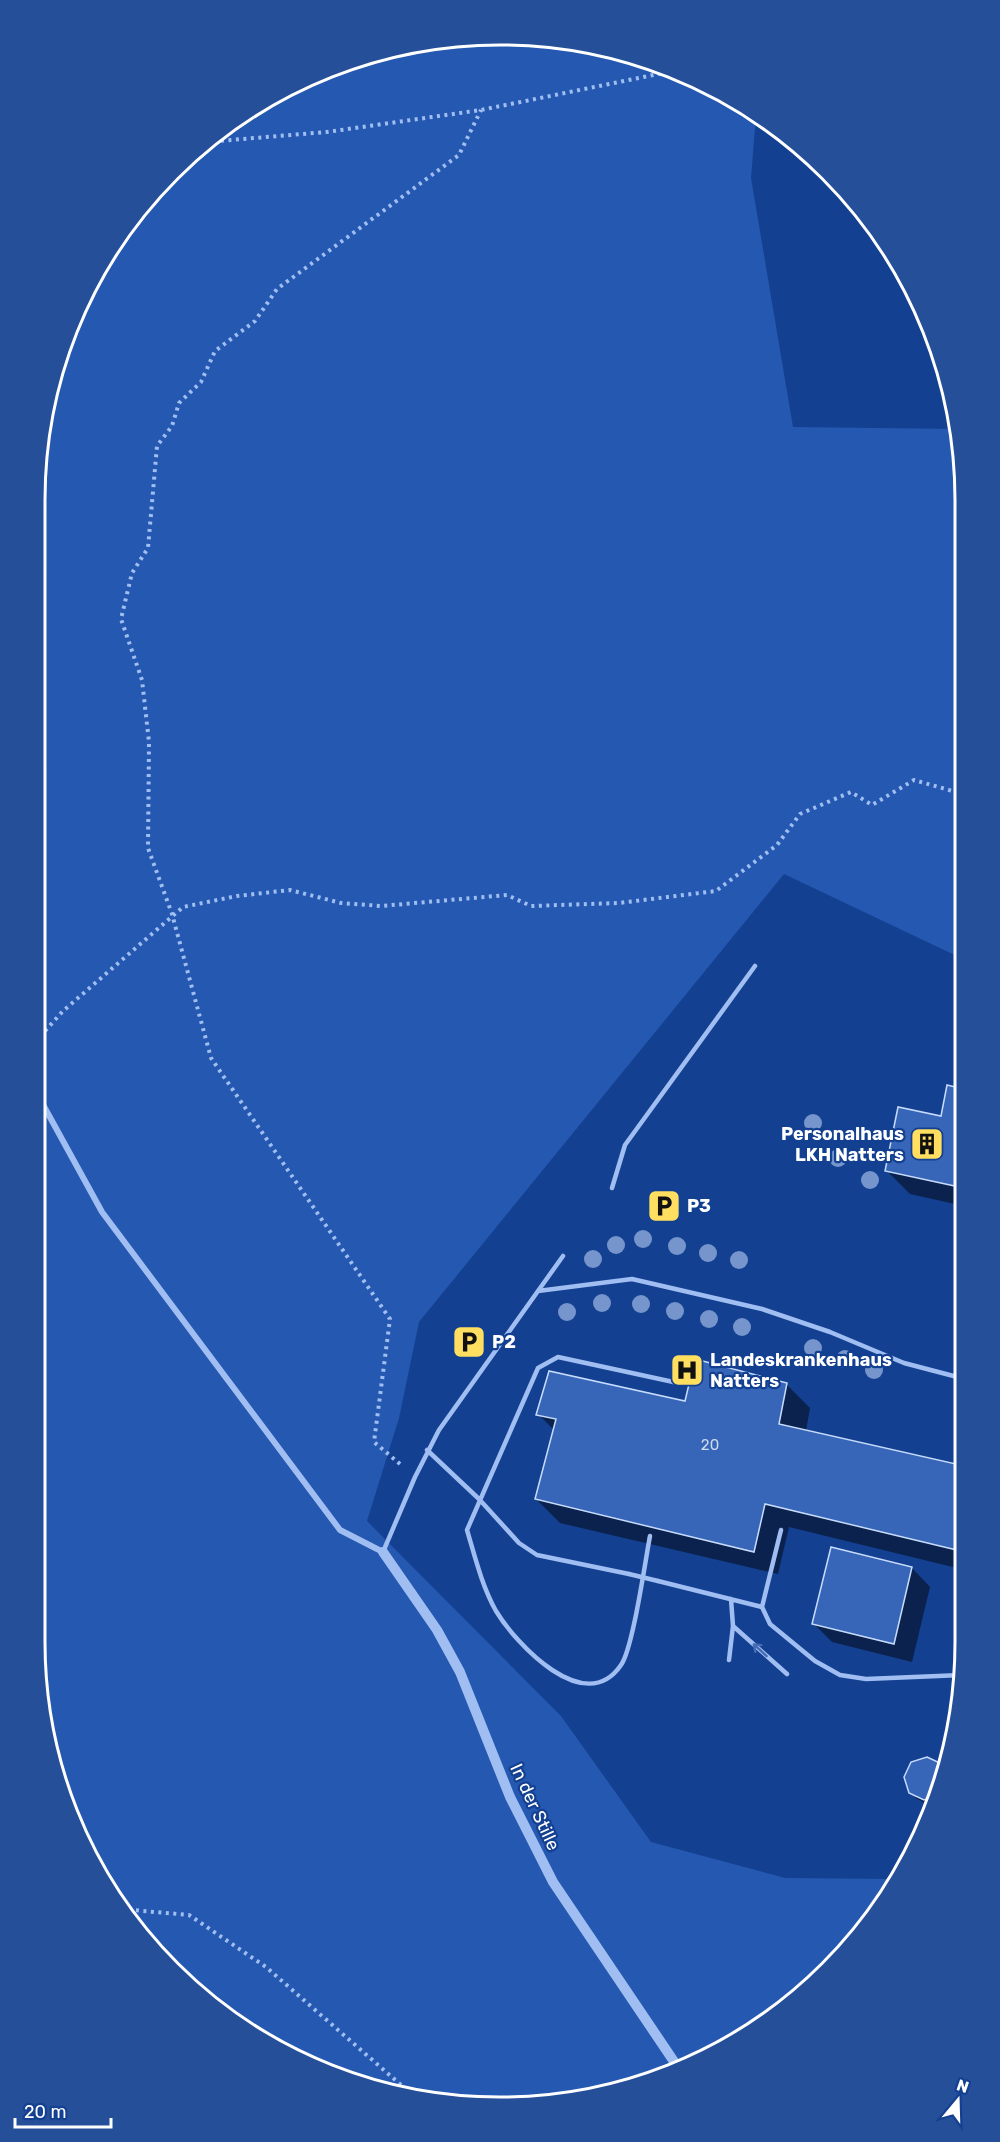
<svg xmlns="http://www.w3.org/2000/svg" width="1000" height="2142" font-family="Rubik,sans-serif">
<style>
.green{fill:#2558b0}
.shadow{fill:#0007}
.building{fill:#3766b8;stroke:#c7dbfc;stroke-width:1.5}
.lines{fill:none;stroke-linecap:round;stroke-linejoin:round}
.path{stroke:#a0bef2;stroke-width:4;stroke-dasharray:3 4.5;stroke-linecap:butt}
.service{stroke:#a0bef2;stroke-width:4.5}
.minor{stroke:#a0bef2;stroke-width:6}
.tertiary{stroke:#a0bef2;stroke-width:10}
.service-bridge{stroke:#a0bef2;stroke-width:4.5}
.tree{fill:#7695cc}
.oneway{stroke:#446cb3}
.labels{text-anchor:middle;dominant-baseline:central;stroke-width:4.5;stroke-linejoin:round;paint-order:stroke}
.number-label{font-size:15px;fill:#cdd9ed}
.poi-label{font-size:18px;font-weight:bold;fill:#fff;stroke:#134091;text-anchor:start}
.street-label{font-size:18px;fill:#fff;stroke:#134091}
.rim{fill:none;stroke:#fff;stroke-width:3}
</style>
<rect width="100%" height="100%" fill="#134091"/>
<!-- green -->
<path class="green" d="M500,35L590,43L678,70L756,115L751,178L793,427L959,429L961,439L963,959L784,874L419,1322L399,1418L367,1521L561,1716L651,1842L785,1878L893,1879L850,1949L732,2045L590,2099L500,2107L410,2099L268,2045L150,1949L97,1874L59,1792L35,1642V500L44,409L70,322L113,242L171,171L241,113L322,70L409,44Z"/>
<!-- shadow -->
<path class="shadow" d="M964,1091V1206L910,1194L887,1171L942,1118Z
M964,1279V1293L962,1290Z
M786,1384L810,1408L806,1431L965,1468V1570L789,1527L778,1574L560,1523L536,1499L554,1430L538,1414L686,1402Z
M912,1568L930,1587L912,1662L832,1642L814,1624Z
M941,1765L945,1770L935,1804L931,1806L917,1799L910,1792Z"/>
<!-- building -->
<path class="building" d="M947,1085L964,1089V1188L885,1171L898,1107L941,1116Z
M695,1359L787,1383L779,1424L965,1466V1552L765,1504L754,1552L535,1499L556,1419L536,1415L549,1371L685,1401Z
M831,1547L912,1567L894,1644L812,1624Z
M927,1757L942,1764L945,1772L937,1796L924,1800L909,1793L904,1777L911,1762Z"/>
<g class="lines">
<!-- path -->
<path class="path" d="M206,142L327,132L481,110L678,70
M35,1042L63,1011L183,907L237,896L290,890L341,903L381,906L507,895L531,906L619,903L716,891L777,845L800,814L851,792L872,805L914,780L963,794
M400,1464L374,1442L390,1319L211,1058L172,914L148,848L149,742L142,680L121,619L132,573L148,548L157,446L172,426L179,403L201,382L215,351L255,321L277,289L459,155L481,110
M121,1909L189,1915L266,1967L417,2099"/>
<!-- service -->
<path class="service" d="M612,1188L625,1145L755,966
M538,1291L563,1256
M427,1450L479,1499L519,1543L537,1555L629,1574
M650,1536C645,1562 633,1648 621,1665C585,1718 516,1644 496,1611C482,1586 475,1557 467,1530L538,1368L558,1357L678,1383
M383,1552L415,1477L439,1430L538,1291L632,1279L762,1309L830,1332L904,1363L965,1379
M658,1581L762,1607L770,1624L815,1661L840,1675L866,1679L962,1675
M762,1607L781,1530
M733,1626L787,1674
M729,1660L733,1626L731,1599"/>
<!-- minor -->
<path class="minor" d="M35,1090L102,1212L340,1530L383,1552"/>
<!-- tertiary -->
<path class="tertiary" d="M383,1552L437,1630L460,1672L510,1797L553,1882L677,2066"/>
<!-- service-bridge -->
<path class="service-bridge" d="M629,1574L658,1581"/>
</g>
<!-- trees -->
<g class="tree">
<circle cx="813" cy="1123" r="9"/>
<circle cx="838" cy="1158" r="9"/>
<circle cx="870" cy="1180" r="9"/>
<circle cx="643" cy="1239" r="9"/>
<circle cx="616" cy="1245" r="9"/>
<circle cx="677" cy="1246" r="9"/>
<circle cx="708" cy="1253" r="9"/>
<circle cx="593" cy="1259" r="9"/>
<circle cx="739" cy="1260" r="9"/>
<circle cx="602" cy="1303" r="9"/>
<circle cx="641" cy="1304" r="9"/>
<circle cx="675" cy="1311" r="9"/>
<circle cx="567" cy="1312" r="9"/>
<circle cx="709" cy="1319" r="9"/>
<circle cx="742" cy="1327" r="9"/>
<circle cx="813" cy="1348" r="9"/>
<circle cx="845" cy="1359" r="9"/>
<circle cx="874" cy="1370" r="9"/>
</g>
<!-- one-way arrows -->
<defs><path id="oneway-shaft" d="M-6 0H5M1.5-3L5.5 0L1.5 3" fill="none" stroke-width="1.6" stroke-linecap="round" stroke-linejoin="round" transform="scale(1.5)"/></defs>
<use class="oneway" href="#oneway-shaft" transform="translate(760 1650) rotate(-138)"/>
<!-- icons -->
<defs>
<g id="building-square" transform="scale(1.725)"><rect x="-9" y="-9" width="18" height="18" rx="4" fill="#ffde60" stroke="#134091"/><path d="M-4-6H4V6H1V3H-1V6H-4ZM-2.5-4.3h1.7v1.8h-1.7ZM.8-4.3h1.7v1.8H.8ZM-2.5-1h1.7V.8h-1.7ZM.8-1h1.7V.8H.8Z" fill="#111"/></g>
<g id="parking-square" transform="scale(1.725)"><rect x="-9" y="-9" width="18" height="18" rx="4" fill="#ffde60" stroke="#134091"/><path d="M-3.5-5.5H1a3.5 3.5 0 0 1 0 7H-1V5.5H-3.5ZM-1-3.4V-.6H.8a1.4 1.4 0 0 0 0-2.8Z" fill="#111"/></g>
<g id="hospital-square" transform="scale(1.725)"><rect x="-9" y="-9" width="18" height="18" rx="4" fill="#ffde60" stroke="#134091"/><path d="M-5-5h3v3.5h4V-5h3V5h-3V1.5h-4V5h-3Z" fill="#111"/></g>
</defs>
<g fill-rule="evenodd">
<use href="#building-square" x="927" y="1144"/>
<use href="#parking-square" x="664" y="1206"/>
<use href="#parking-square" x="469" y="1342"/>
<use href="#hospital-square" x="687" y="1370"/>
</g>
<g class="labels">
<!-- number labels -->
<g class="number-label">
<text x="710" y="1445">20</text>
</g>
<!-- poi labels -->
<g class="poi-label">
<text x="904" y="1134" text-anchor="end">Personalhaus<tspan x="904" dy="21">LKH Natters</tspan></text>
<text x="687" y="1206">P3</text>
<text x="492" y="1342">P2</text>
<text x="710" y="1360">Landeskrankenhaus<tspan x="710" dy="21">Natters</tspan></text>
</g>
<!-- street labels -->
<g class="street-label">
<text transform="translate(535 1807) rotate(65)">In der Stille</text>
</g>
</g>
<!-- crop -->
<path d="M0 0H1000V2142H0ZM500 45H500A455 455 0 0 1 955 500V1642A455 455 0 0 1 500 2097H500A455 455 0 0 1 45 1642V500A455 455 0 0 1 500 45Z" fill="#264f9a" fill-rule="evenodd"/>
<path class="rim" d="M500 45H500A455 455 0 0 1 955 500V1642A455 455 0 0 1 500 2097H500A455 455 0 0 1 45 1642V500A455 455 0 0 1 500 45Z"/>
<!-- north arrow -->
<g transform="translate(958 2100) rotate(19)" stroke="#134091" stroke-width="4.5" paint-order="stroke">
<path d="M0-4.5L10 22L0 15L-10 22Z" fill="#ffffff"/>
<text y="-9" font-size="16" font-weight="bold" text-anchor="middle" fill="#ffffff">N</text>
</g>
<!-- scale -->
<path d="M15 2118v9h96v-9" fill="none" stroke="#ffffff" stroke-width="3"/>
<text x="24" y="2118" font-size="18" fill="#ffffff" stroke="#134091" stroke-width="4.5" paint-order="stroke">20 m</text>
</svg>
